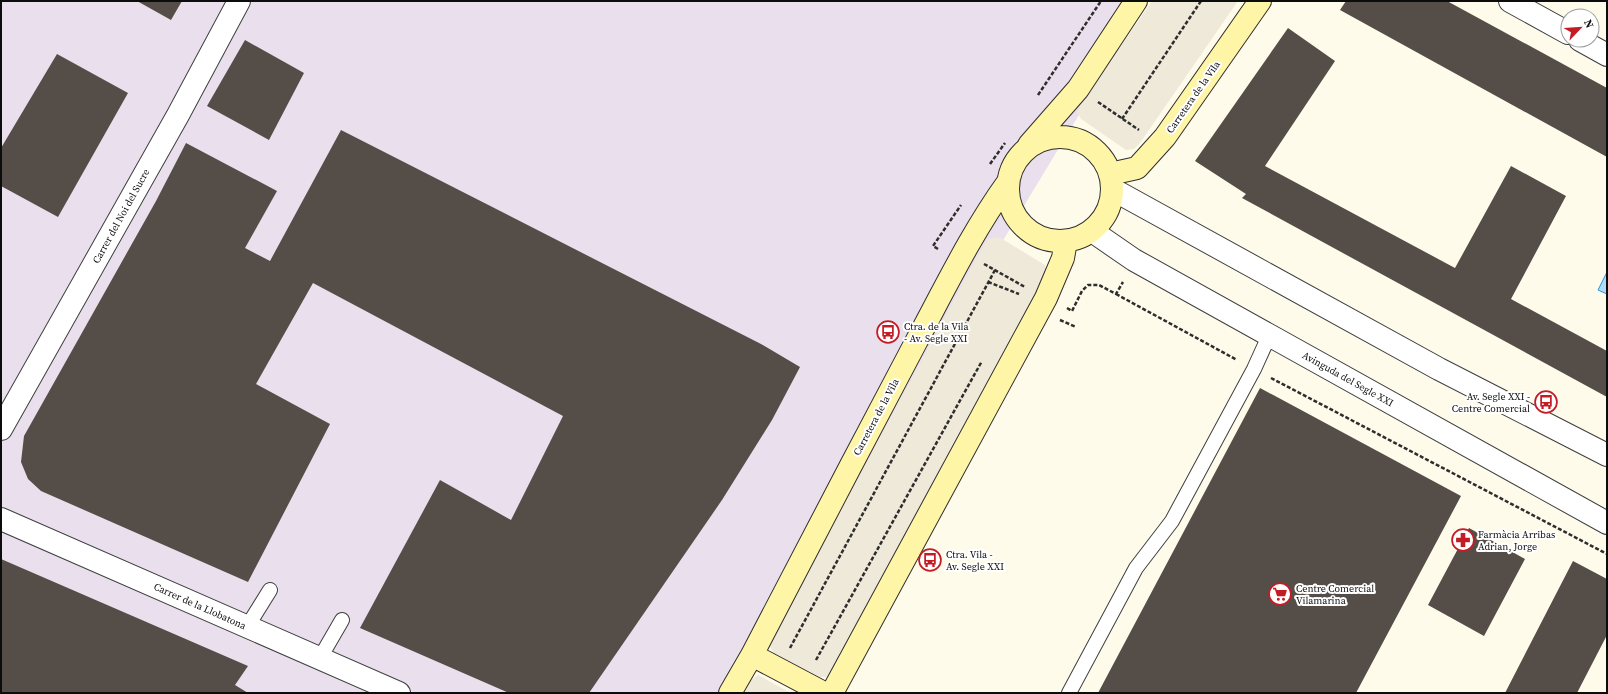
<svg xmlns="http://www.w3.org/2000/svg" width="1608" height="694" font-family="'Source Serif 4',serif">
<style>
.industrial{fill:#eadfec}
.plaza{fill:#efe9da}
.water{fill:#acddfa;stroke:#2f92d5}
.building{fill:#554d48}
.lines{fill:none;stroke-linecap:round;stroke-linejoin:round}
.lane-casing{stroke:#3f3f3f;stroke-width:16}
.street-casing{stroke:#3f3f3f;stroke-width:24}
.secondary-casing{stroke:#2e2e2e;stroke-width:24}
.path{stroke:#2e2e2e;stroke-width:2.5;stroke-dasharray:4 2;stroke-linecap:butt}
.lane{stroke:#fff;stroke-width:14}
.street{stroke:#fff;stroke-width:22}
.secondary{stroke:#fff5a6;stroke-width:22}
.labels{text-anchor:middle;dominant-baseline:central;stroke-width:4;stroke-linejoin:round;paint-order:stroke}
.street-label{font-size:10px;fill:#0c0c0c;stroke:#fff}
.poi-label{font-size:10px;fill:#0c0c0c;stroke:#fff;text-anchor:start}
</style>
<rect width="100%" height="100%" fill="#fffbeb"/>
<!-- industrial -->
<path class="industrial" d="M1,1H1148L729,693H1Z"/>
<!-- plaza -->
<path class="plaza" d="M1152,1H1238L1140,143L1134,149L1126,150L1081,119L1077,112L1082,102Z
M999,237L1045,265L1047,274L833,671L828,677H820L774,653L769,646L773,637L978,255L988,239Z
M758,675L791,693H744L751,680Z"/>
<!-- water -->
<path class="water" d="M1607,272V294L1598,290Z"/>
<!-- building -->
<path class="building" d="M137,1H182L171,20Z
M1346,1H1447L1607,88V157L1340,10Z
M1288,28L1335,61L1265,166L1455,268L1511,166L1566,196L1511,299L1607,351V397L1242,198L1246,194L1195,161Z
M245,40L304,73L269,140L207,106Z
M57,54L128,93L58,217L1,186V148Z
M341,130L761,344L800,367L772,420L722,500L589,693H509L360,628L440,480L511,520L563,416L313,283L256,384L330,424L248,582L41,491L28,479L21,462L24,436L156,201L186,143L277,191L245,248L270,261Z
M1260,388L1461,496L1356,693H1098Z
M1469,528L1525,559L1484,636L1428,605Z
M1,559L248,666L235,685L248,693H1Z
M1573,561L1607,579V635L1577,693H1505Z"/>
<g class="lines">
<!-- lane casing -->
<g class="lane-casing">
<path id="lane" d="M247,627L270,590
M320,658L342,620
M1069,693L1136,568L1172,521L1254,369L1269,336"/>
</g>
<!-- street casing -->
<g class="street-casing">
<path id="street" d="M1510,1L1568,33
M1580,40L1607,55
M1112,189L1439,369L1607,455
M1092,231L1134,260L1607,523
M1,429L178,115L239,1
M1,519L399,693"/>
</g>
<!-- secondary casing -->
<g class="secondary-casing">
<path id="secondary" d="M1008 189a52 52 0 1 1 104 0a52 52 0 1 1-104 0Z
M1029,145L1078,89L1136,1
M1110,174L1137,168L1165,137L1260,1
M752,655L824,693
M730,693L752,655C806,551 861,446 916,342C945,288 972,232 1008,182
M832,693L1046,298L1063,258L1066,241"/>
</g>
<!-- path -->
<path class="path" d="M1038,95L1101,1
M1098,102L1139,130
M1122,119L1201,1
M990,164L1005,143
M938,249L933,246L961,205
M984,264L1025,287
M988,282L1019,294
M1116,294L1237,360
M1067,308L1072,311L1082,291L1088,285H1099L1116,294L1123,282
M1060,320L1076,327
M1271,378L1607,554
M790,648L995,270
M816,660L982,361"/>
<!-- lane -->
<use href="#lane" class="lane"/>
<!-- street -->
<use href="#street" class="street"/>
<!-- secondary -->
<use href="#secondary" class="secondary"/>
</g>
<!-- icons -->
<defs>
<g id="bus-ring" transform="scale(1.15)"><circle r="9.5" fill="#fff" stroke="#c41c24" stroke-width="1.5"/><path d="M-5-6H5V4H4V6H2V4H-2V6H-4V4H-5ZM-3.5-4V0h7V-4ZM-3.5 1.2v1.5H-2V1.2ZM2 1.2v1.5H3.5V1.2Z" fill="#c41c24"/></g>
<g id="pharmacy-ring" transform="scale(1.15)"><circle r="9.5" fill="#fff" stroke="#c41c24" stroke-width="1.5"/><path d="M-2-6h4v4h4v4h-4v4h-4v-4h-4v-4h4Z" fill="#c41c24"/></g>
<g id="supermarket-ring" transform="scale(1.15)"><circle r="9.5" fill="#fff" stroke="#c41c24" stroke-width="1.5"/><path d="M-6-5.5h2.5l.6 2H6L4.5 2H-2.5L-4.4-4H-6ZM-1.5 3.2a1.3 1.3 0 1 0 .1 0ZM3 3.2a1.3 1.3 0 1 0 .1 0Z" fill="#c41c24"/></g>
</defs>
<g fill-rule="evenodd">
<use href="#bus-ring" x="888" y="332"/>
<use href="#bus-ring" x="1546" y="402"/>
<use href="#pharmacy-ring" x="1463" y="540"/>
<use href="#bus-ring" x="930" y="560"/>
<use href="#supermarket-ring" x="1280" y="594"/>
</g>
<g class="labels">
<!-- street labels -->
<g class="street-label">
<text transform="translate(1193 97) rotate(-55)">Carretera de la Vila</text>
<text transform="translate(121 216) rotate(-61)">Carrer del Noi del Sucre</text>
<text transform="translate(1348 379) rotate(29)">Avinguda del Segle XXI</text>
<text transform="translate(876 417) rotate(-62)">Carretera de la Vila</text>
<text transform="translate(200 606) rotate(24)">Carrer de la Llobatona</text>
</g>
<!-- poi labels -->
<g class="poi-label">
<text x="904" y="326">Ctra. de la Vila<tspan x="904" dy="12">- Av. Segle XXI</tspan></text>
<text x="1530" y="396" text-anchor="end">Av. Segle XXI -<tspan x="1530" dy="12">Centre Comercial</tspan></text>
<text x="1478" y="534">Farmàcia Arribas<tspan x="1478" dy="12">Adrian, Jorge</tspan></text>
<text x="946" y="554">Ctra. Vila -<tspan x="946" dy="12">Av. Segle XXI</tspan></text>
<text x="1296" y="588">Centre Comercial<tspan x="1296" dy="12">Vilamarina</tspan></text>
</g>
</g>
<!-- border -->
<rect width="1608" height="694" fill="none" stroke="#0c0c0c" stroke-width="4"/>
<!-- north arrow -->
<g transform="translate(1580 28) rotate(65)"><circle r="19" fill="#ffffff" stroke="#9e9e9e"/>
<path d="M0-3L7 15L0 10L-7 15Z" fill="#c41c24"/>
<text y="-6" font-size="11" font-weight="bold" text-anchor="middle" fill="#0c0c0c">N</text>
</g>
</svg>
